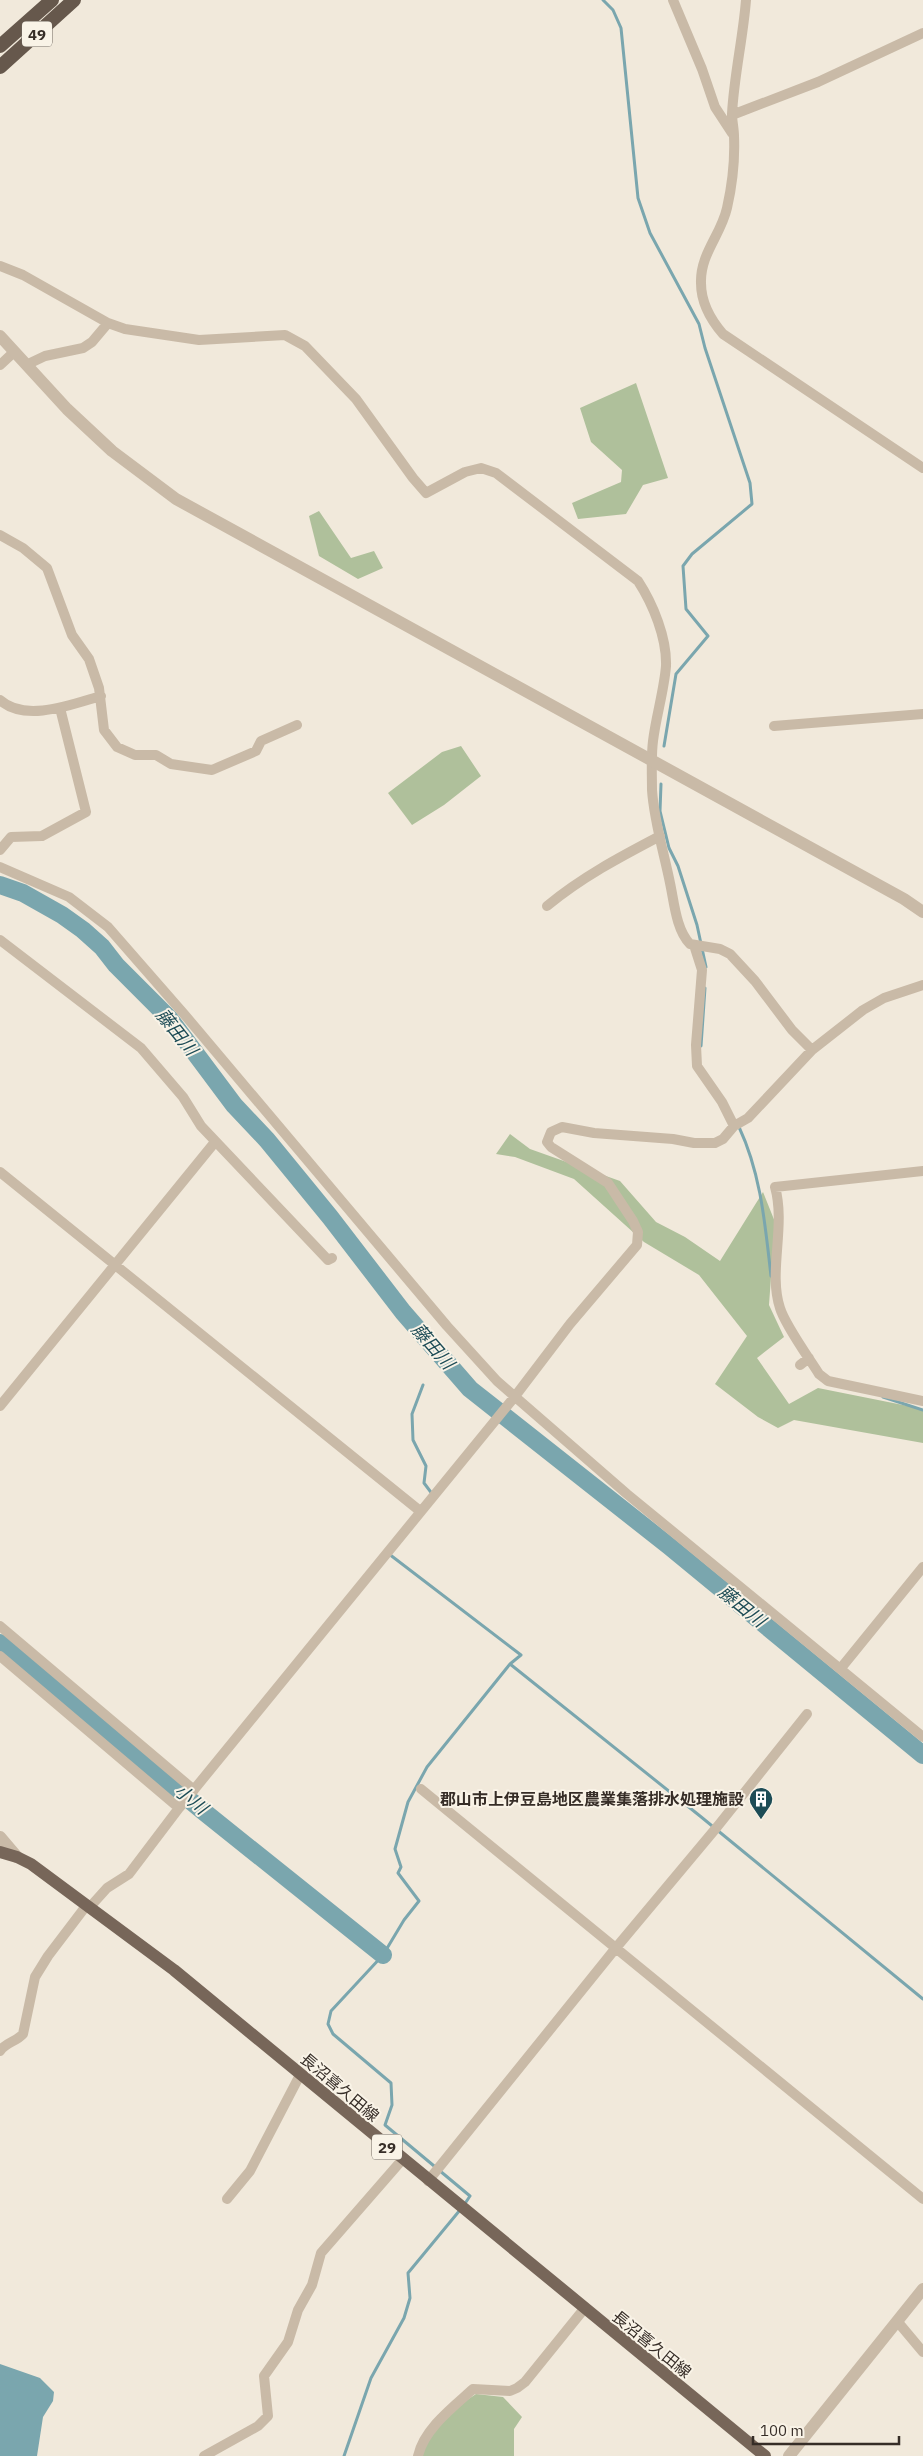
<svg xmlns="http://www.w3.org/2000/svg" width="923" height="2456" font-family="'IBM Plex Sans','Noto Sans JP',sans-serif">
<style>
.green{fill:#afc09b}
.water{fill:#7aa6ae}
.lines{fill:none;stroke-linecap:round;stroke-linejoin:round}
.stream{stroke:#7aa6ae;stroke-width:3}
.river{stroke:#7aa6ae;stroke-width:18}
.minor{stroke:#c9baa7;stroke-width:10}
.tertiary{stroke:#c9baa7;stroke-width:12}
.primary{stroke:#776659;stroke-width:12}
.trunk{stroke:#66584c;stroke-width:14}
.labels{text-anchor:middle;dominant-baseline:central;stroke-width:4;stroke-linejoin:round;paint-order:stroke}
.shield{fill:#f9f3e7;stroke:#706861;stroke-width:1}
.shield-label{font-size:15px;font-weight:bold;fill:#362d27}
.poi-label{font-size:16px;font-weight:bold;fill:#362d27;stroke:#f9f3e7;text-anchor:end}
.street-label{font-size:16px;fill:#362d27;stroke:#f9f3e7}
.water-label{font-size:18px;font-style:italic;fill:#1d4c56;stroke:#f9f3e7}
</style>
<rect width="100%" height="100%" fill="#f1e9db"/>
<!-- green -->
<path class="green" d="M636,383L668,478L643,485L626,514L578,519L572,503L621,482L622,470L591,442L580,408Z
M319,511L351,558L374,551L383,568L358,579L319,556L309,516Z
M461,746L481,776L444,805L412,825L388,793L442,752Z
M510,1134L530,1149L620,1181L656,1222L685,1237L720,1261L763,1192L775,1222L769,1305L784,1337L757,1358L789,1404L818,1388L923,1409V1443L794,1420L778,1428L758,1417L715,1384L747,1336L699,1275L644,1242L574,1179L515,1157L496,1154Z
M476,2394L503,2397L522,2417L514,2429V2456H422L424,2446L449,2412Z"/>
<!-- water -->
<path class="water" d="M0,2364L40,2378L54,2392L53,2401L43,2417L37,2456H0Z"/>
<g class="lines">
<!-- stream -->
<path class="stream" d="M603,0L613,10L621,28L638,198L650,233L699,324L705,348L750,483L752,504L692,554L683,566L686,609L708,636L676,674L664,746
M661,784L660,811L669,848L678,866L697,925L706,967
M701,1046L705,988
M739,1127C761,1174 765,1224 771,1276
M423,1385L412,1414L413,1440L426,1466L424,1483L433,1495
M883,1397L923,1410
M389,1554L521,1655L510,1664L427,1767L408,1802L395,1849L401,1867L398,1873L419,1901L404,1920L383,1955L331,2011L328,2024L333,2034L391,2083L392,2105L385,2125L470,2196L464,2205
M510,1664L700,1816L923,1999
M344,2456L371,2378L404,2318L410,2298L408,2273L460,2210"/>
<!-- river -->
<path class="river" d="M0,885L23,893L62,915L83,930L102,947L116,965L169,1018L234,1105L267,1140L330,1217L403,1312L470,1389L669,1546L923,1755
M0,1643L203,1811L383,1955"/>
<!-- minor -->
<path class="minor" d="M673,0L702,69L715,107L732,133
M746,0C743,38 734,76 732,114C732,121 734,129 734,136C735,159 732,186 727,208C721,235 700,254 701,283C701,303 710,319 723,334L923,468
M732,115L818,82L923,33
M0,266L23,275L108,323L125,329L199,340L285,335L305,346L356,399L413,478L426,493L465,472L481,468L496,473L638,581C653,604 667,638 666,666C664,691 656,716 653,741C651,757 652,775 652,790C654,821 664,853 670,883C674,901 676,930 690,944L720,949L730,954L755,981L792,1030L812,1050
M0,365L14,352
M26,365L45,356L83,348L92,342L108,323
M0,535L23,548L47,568L72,635L89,659L99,688L104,730L117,747L135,755H156L171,764L212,770L256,751L261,741L297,725
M0,700C25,723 73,704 101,696
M774,726L923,714
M0,850L11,837L42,836L86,812L60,708
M0,867L69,897L108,927L184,1014L447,1326L497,1381L627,1494L923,1737
M547,906C582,877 620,857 660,836
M0,940L141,1048L183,1097L201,1126L328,1260L332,1258
M694,945L702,970L696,1045L697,1066L722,1102L734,1126
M923,1171L775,1187C786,1226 768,1272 780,1308C785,1325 809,1358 819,1374L828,1381L923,1401
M0,1172L420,1511
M800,1365L809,1358
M0,1406L215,1142
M0,1626L194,1790
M0,1656L179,1808
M841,1668L923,1567
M421,1789L923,2199
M89,1908L107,1888L129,1874L179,1808L516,1395L570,1324L637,1245L638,1232L633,1221L608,1183L551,1147L547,1142L551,1132L562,1127L594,1133L673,1139L694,1143H715L723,1139L734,1126L748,1118L812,1050L863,1010L884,998L923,985
M0,2051C6,2042 16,2042 23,2034L35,1977L48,1956L86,1906
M428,2181L615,1949L717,1827L807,1714
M227,2199L250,2171L300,2075
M897,2321L923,2352
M204,2456L258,2426L268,2416L264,2376L288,2342L298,2310L312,2285L321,2253L402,2160
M418,2456C424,2429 453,2407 473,2389L510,2391L517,2388L525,2382L584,2309"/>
<!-- tertiary -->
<path class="tertiary" d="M0,336L67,409L112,451L176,499L904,899L923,912
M0,1837L17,1857
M789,2456L923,2289"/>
<!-- primary -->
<path class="primary" d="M0,1852L17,1857L31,1864L174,1970L765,2456"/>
<!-- trunk -->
<path class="trunk" d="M0,46L52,0
M0,67L74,0"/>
</g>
<!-- icons -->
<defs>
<g id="building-pin" transform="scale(1.25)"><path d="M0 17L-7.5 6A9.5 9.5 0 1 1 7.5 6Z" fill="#1d4c56" stroke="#f9f3e7"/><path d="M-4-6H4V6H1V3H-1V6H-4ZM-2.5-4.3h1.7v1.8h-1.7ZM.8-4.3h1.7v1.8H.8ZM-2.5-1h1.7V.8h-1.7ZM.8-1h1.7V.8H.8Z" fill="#fff"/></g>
</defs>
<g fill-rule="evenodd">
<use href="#building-pin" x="761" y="1799"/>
</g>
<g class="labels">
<!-- shield labels -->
<g class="shield">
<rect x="22" y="21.5" width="30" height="25" rx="4"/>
<rect x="372" y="2134.5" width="30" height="25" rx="4"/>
</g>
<g class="shield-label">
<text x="37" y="34">49</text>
<text x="387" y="2147">29</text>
</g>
<!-- poi labels -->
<g class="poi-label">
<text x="744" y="1799">郡山市上伊豆島地区農業集落排水処理施設</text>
</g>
<!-- street labels -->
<g class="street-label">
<text transform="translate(340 2087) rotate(40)">長沼喜久田線</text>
<text transform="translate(652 2344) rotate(39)">長沼喜久田線</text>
</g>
<!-- water labels -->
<g class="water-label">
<text transform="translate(177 1032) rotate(51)">藤田川</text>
<text transform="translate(433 1346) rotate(49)">藤田川</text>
<text transform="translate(742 1606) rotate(39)">藤田川</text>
<text transform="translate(191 1799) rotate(39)">小川</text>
</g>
</g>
<!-- scale -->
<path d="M753 2436v8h146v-8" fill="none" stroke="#362d27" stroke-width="2.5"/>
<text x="760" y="2436" font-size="15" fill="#362d27" stroke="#f9f3e7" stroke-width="4" paint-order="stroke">100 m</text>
</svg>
